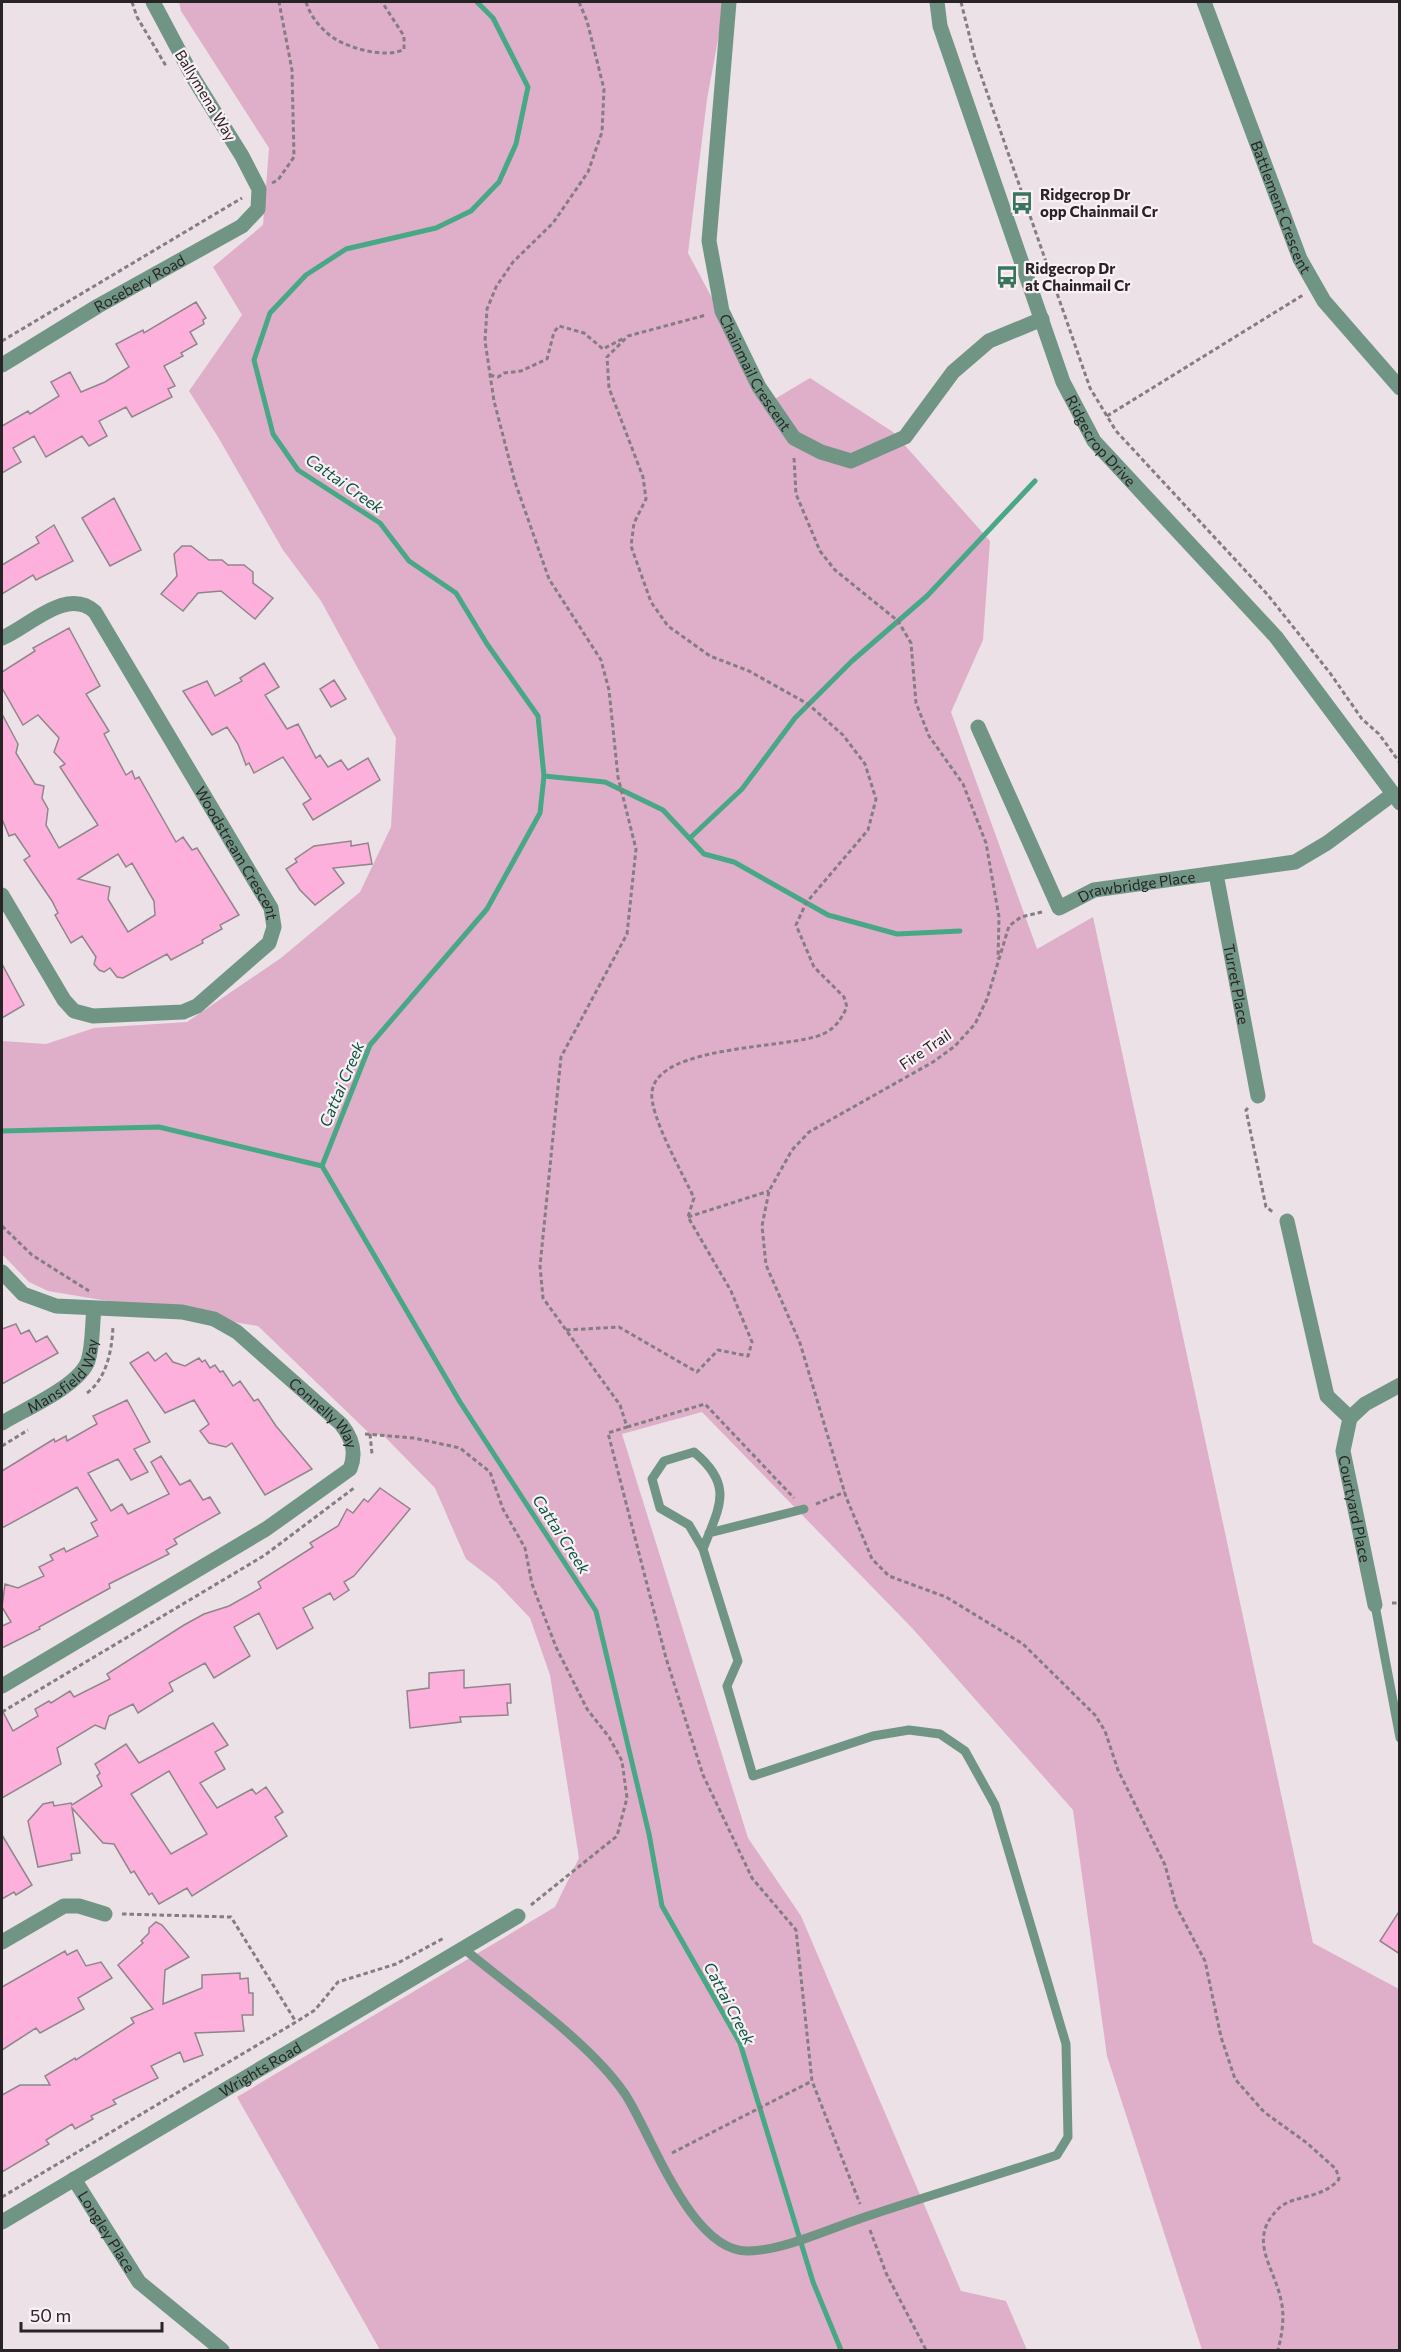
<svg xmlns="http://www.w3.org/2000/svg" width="1401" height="2352" font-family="Commissioner,sans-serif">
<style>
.green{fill:#dfafc9}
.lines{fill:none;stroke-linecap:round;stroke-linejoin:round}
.stream{stroke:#48a785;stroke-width:5}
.building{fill:#fdb0db;stroke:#8f868a;stroke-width:1.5;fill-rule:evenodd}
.path{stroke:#847d81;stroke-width:3;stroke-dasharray:4.5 3;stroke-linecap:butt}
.service{stroke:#709585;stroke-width:9}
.minor{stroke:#709585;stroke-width:15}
.labels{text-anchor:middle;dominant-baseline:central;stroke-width:4.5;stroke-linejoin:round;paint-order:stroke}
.street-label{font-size:15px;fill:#282426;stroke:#f9eff4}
.poi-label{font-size:15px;font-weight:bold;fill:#282426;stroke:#f9eff4;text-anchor:start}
.water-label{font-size:16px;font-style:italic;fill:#06563f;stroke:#f9eff4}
</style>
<rect width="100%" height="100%" fill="#ebe1e7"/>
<!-- green -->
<path class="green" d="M179,2H725L707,99L688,253L768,403L810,378L893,432L990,541L983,640L951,712L1037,949L1093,917L1313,1943L1399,1989V2350H1202L1107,2056L1073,1810L913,1629L702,1412L622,1434L748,1838L801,1916L961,2291L1006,2301L1027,2350H380L237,2097L555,1907L579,1858L550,1675L530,1618L496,1582L466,1559L435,1488L383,1435L370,1434L258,1326L48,1291L29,1282L2,1254V1041L46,1044L94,1028L187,1022L281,958L360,892L391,827L396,738L321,601L283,550L218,437L189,391L242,315L213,267L263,225L269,148L181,11Z"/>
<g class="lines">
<!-- stream -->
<path class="stream" d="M477,2L493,18L528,87L516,144L499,182L471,211L436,228L346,249L306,275L270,313L254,360L273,434L298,470L380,523L409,561L456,593L487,644L538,716L544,776L540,813L487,909L370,1045L322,1166L460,1402L596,1611L649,1834L662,1906L740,2043L813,2282L841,2350
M544,776L605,782L663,810L704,854L734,862L828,915L897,934L960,931
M690,838L742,789L795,718L852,661L927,596L1035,481
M2,1131L159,1127L322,1166"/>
</g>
<!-- building -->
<path class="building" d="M196,302L206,318L203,320L204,324L190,332L197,344L181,353L183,356L164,366L175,386L168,389L172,397L132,417L126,407L99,421L107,436L89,446L82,436L46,457L34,436L13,448L21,462L2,473V426L28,411L30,414L59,396L51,382L70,372L81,392L105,382L129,367L116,344L143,330L144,333Z
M114,498L141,550L110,566L82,518Z
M54,525L73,561L36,580L33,575L2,594V565L39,543L36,537Z
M182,546H191L209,560H222L228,565H244L253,572V583L273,598L255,619L221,591L198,593L183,611L161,594L177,576L174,554Z
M69,628L100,686L86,694L109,731L104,734L126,775L132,771L135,779L139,777L176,842L183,837L192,850L197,848L239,915L220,925L222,929L202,940L203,943L171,960L167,954L123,978L117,977L110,968L104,972L99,970L94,964L96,957L82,936L71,943L55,915L58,913L52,901L24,860L30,856L15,834L9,836L2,819V714L18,744L16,753L35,784L44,786L42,798L48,809L46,825L59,848L98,825L60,767L65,764L54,752L59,738L38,715L23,725L2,688V672L35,651L33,648ZM118,854L126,867L132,863L154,901L155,915L128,932L108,899L110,887L78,879Z
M264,663L279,687L265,695L287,729L298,724L316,758L320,755L328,767L341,760L348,770L368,758L380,780L313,820L303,804L311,799L283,757L254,773L249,763L246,765L238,744L227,727L212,735L183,691L207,681L215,696L242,681L240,678Z
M334,680L346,699L331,707L320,689Z
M351,841V846L368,843L372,864L333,868L344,883L315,905L300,890L286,869L297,862L295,859L314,846Z
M2,964L24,1005L2,1018Z
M16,1324L21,1334L29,1330L36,1342L47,1336L58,1353L2,1384V1329Z
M148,1352L155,1361L166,1353L173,1362L185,1366L199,1358L202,1362L205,1360L210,1368L215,1365L220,1372L223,1371L233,1386L240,1381L254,1401L258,1399L276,1426L312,1469L265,1495L232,1443L226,1447L209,1443L200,1431L209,1424L194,1400L165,1413L130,1363Z
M127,1400L150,1442L134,1449L148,1472L131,1480L118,1459L88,1473L111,1511L122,1504L128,1514L169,1494L151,1462L161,1456L180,1485L190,1480L203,1500L210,1497L220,1513L174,1539L177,1544L166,1550L169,1554L109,1584L110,1588L39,1627L40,1629L2,1648V1626L11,1622L2,1607L5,1584L18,1588L44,1576L39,1567L53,1560L50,1555L64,1548L66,1552L98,1536L91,1523L97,1520L77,1487L2,1528V1471L54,1439L55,1442L66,1436L67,1441L97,1424L93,1416Z
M380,1488L410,1509L354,1576L344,1582L349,1590L334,1600L330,1593L303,1608L313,1628L277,1649L259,1613L234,1627L250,1656L214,1678L205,1663L169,1683L173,1691L138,1713L133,1704L109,1716L105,1729L95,1725L57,1748L61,1764L2,1798V1710L13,1731L38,1716L35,1709L49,1701L51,1703L70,1691L74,1697L110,1679L107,1674L184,1625L204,1614L229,1606L261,1588L258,1582L313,1547L310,1543L338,1526L347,1509L353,1513L364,1499L368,1502Z
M464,1670V1688L510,1684L511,1703H507L508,1715L460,1717L461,1722L410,1728L407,1691L429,1688V1673Z
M213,1723L228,1745L215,1752L225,1769L200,1783L217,1808L252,1789L256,1794L266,1787L283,1812L275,1817L287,1836L192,1896L187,1888L159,1904L152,1893L149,1895L134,1871L131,1873L114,1844L103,1843L72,1808L80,1853L71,1854L72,1860L38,1867L28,1821L43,1804L53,1802L54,1806L71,1803L72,1805L102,1786L97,1776L100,1773L95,1764L126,1744L139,1763ZM169,1771L207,1834L171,1854L131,1794Z
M2,1835L32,1885L16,1895L14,1892L2,1899Z
M1400,1910V1954L1380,1941Z
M156,1922L162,1925L189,1957L165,1970L163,2004L202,1988V1975L240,1973V1979L248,1978L249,1993H253V2015H242L244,2031L195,2033L203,2055L184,2062L180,2052L151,2066L158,2078L113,2100L116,2104L91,2116L93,2119L75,2129L72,2124L46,2140L49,2144L2,2172V2095L20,2085H50L45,2076L75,2058L76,2060L134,2023L131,2018L153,2009L118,1965L143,1943L141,1941L149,1933V1928Z
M77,1950L86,1966L101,1962L112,1978L78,1998L84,2009L40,2033L36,2028L2,2050V1987L65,1951L67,1955Z"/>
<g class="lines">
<!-- path -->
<path class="path" d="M132,2L137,17L166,66
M306,2C310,14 316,23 326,32C341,47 386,60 404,49V36L382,2
M579,2L587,21L604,89L602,132L588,172L553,223L513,262L496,287L487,309L485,341L494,401L515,482L549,579L601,660L609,690L618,777L636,849L627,934L561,1057L540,1266L543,1298L620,1405L627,1427L608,1433L666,1658L703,1775L752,1878L796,1930L812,2081L860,2204
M961,2L975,58L1090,388L1116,431L1267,594L1330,673L1362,719L1379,734L1400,763
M272,183L278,180L294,157L292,70L279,2
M2,341L242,198
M490,375L498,377L504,373L521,371L547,359L554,332L559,326L584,333L603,349L624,338
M1107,416L1303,295
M794,458L796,494L820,551L835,570L898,621L911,643L916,703L929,736L963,784L986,843L999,917L998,959
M1042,912L1021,917L1009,926L987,999L975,1024L955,1046L933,1062L809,1132L792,1150L769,1191L762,1226L766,1265L800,1343L846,1497L872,1559L889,1576L946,1597L1023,1644L1095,1715L1105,1731L1118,1770L1165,1865L1176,1906L1205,1961L1221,2037L1235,2079L1264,2112L1307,2143L1336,2169L1339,2179C1322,2200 1293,2194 1278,2209C1247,2240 1274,2266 1281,2300C1285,2317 1282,2334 1278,2350
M1248,1108L1246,1110L1266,1207L1273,1212
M688,1217L769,1191
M2,1226L32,1255L89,1291
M566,1330L619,1327L697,1372L718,1350L748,1356L752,1342L731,1291L688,1217L694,1198C683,1174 649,1115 652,1092C657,1044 791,1049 823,1034C836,1028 841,1019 847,1007L844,997L814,967L796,925L806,903L868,830L876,799L865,764L843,735L808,704L749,671L710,656L668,626L651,602L631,546L634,523L646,499L643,477L609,388L607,357L628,336L706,315
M87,1393C107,1378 112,1350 113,1326
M627,1427L705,1404L794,1498
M365,1434L414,1438L460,1448L490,1472L503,1509L525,1548L532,1584L556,1647L587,1709L609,1737L622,1761L627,1798L617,1836L531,1905
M370,1434L372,1454
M2,1446L28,1430
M816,1504L845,1492
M1392,1603H1400
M2,1712L265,1555L354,1488
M122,1914L231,1917L296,2022
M672,2153L812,2081
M2,2197L296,2022L315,2010L338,1982L396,1964L444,1938
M870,2230L886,2273L926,2350"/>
<!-- service -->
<path class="service" d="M709,1533L804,1509
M1375,1605L1400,1738
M463,1948C512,1989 590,2042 625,2094C652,2135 691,2253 749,2251C784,2250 829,2229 862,2218C927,2196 992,2177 1057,2155L1068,2137L1066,2044L995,1805L965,1751L940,1734L909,1730L873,1736L753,1776L727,1686L738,1661L703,1549L689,1525L660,1508L652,1479L664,1461L694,1452C735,1486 719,1507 703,1549"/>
<!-- minor -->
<g class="minor">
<path id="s1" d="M729,2L709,241L722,311L759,387L794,438L821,452L851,461L905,437L953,372L989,341L1042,319"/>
<path id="s2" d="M937,2L940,26L1063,382L1094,441L1276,637L1400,803"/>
<path id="s3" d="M1204,2L1300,259L1324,301L1400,388"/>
<path id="s4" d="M2,365L98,306L242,226L258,209L259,189L242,156L194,79L153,2"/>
<path id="s5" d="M2,638C29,627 67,586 95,612L271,908L274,927L269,943L197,1006L183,1012L93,1016L74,1011L64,1000L2,895"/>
<path id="s6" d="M978,727L1059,908L1094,890L1295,862L1327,843L1393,794"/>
<path id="s7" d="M1216,874L1258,1096"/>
<path id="s8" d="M1287,1221L1327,1396L1350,1418L1343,1451L1375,1605"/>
<path id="s9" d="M2,1272L23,1294L56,1306L182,1312L214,1319L237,1332L341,1424C352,1438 357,1452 350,1469L266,1529L2,1686"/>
<path d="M1350,1418L1365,1404L1400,1385"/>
<path id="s10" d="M2,1423C25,1409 79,1386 88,1361C93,1346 92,1325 94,1309"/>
<path d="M2,1942L64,1906H79L105,1914"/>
<path id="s11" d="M74,2179L139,2282L222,2350"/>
<path id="s12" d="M2,2222L518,1916"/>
</g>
</g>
<!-- icons -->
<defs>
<g id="bus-bare" transform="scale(1.8)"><path d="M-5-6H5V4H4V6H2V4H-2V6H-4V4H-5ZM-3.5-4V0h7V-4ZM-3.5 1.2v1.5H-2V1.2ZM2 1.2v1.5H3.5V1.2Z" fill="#39745d" stroke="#f9eff4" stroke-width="2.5" paint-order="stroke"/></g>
</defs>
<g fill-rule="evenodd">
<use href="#bus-bare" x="1022" y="203"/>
<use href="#bus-bare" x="1007" y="277"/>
</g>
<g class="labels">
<!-- street labels -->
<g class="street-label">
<text transform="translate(206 95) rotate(59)">Ballymena Way</text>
<text stroke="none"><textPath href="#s3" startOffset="219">Battlement Crescent</textPath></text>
<text stroke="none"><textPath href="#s4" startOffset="160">Rosebery Road</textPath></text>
<text stroke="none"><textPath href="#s1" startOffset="381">Chainmail Crescent</textPath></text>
<text stroke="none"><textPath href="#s2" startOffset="471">Ridgecrop Drive</textPath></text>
<text stroke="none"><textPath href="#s5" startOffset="384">Woodstream Crescent</textPath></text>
<text stroke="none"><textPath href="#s6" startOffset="280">Drawbridge Place</textPath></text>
<text stroke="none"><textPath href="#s7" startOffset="112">Turret Place</textPath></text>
<text transform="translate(925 1049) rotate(-34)">Fire Trail</text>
<text stroke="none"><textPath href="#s10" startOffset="80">Mansfield Way</textPath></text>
<text stroke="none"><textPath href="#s9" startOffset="370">Connelly Way</textPath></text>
<text stroke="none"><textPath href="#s8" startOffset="304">Courtyard Place</textPath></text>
<text stroke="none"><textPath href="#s12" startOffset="300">Wrights Road</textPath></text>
<text stroke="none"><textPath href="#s11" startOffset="62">Longley Place</textPath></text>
</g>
<!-- poi labels -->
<g class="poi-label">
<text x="1040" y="194">Ridgecrop Dr<tspan x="1040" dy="17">opp Chainmail Cr</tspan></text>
<text x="1025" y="268">Ridgecrop Dr<tspan x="1025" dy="17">at Chainmail Cr</tspan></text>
</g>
<!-- water labels -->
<g class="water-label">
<text transform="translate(345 483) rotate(35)">Cattai Creek</text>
<text transform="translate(341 1084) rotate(-67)">Cattai Creek</text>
<text transform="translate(562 1534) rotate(57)">Cattai Creek</text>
<text transform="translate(730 2003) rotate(62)">Cattai Creek</text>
</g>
</g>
<!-- border -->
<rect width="1401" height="2352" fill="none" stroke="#282426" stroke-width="6"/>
<!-- scale -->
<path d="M21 2322v9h141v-9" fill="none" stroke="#282426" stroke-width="3"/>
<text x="30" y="2322" font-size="18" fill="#282426" stroke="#f9eff4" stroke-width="4.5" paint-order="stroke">50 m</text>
</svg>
